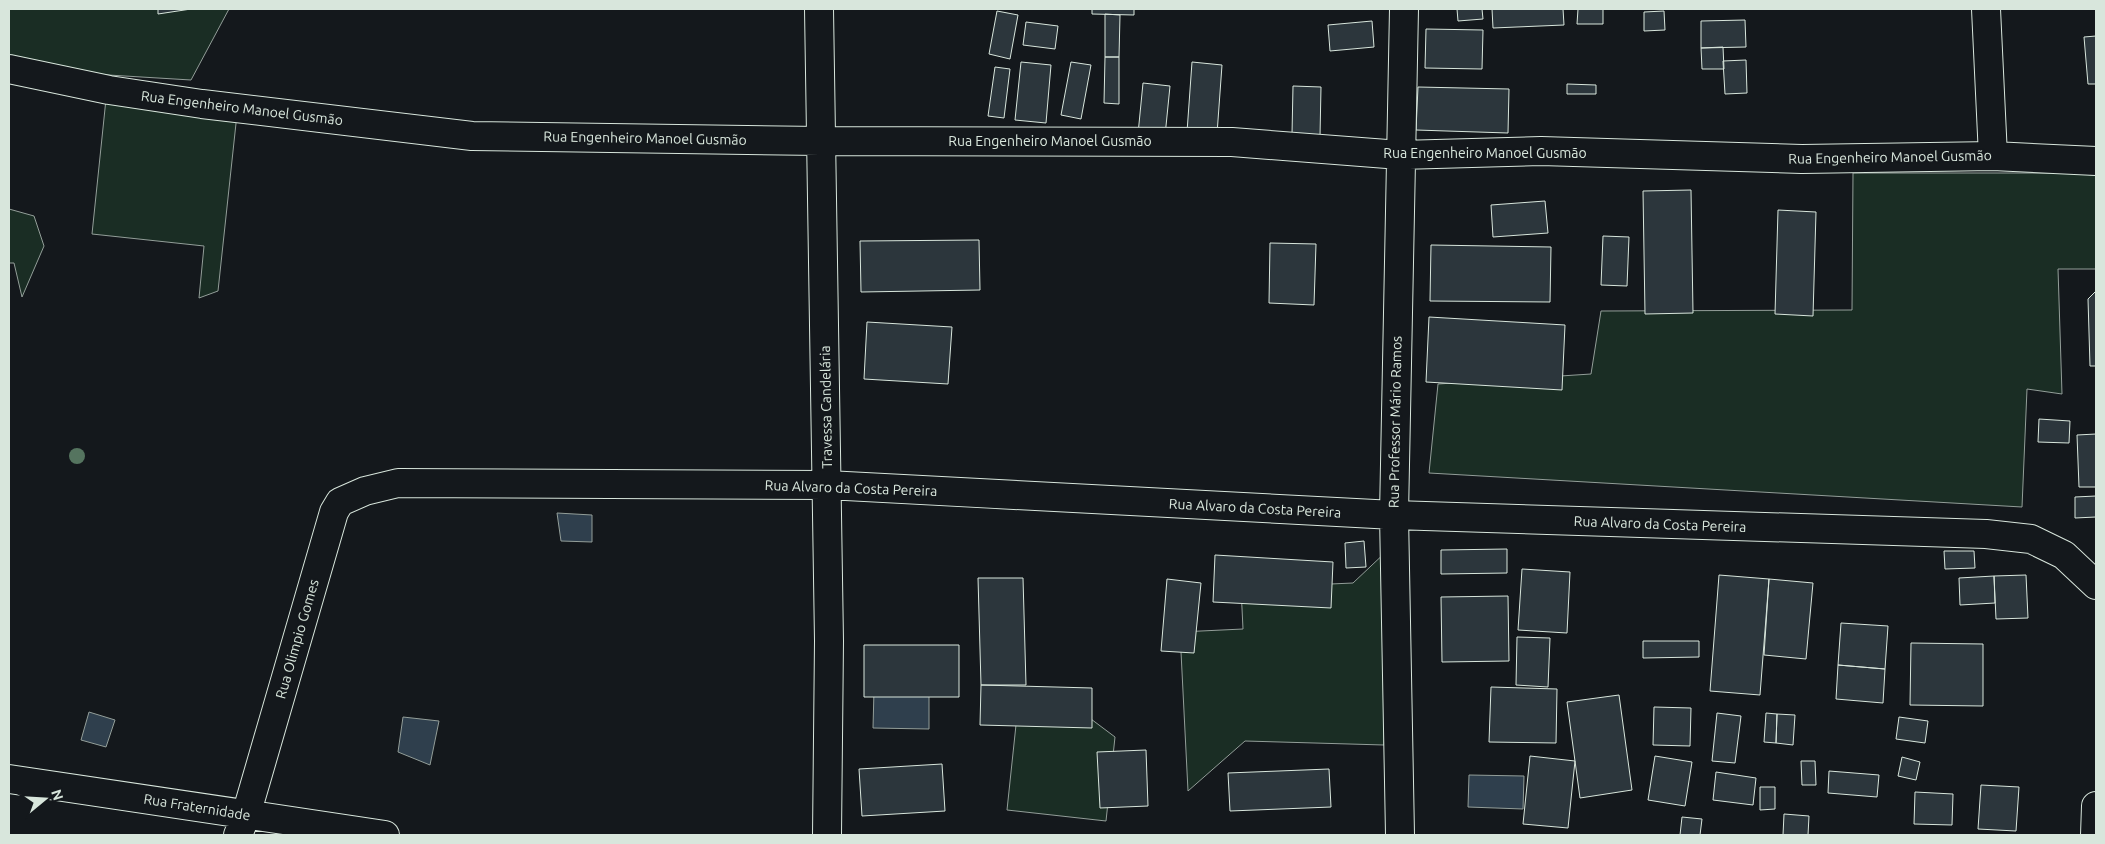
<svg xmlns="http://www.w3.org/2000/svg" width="2105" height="844" font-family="Ubuntu,sans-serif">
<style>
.green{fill:#1a2d24;stroke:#939e99}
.water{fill:#2f3f4d;stroke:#939e99}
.building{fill:#2c363c;stroke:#d8e6dc}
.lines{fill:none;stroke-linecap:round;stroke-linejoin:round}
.minor-casing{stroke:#d8e6dc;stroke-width:30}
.minor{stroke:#14181c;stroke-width:28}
.tree{fill:#55745f}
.labels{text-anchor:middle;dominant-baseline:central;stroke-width:4;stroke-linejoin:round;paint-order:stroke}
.street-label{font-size:14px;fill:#d8e6dc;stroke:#14181c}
</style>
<rect width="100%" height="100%" fill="#14181c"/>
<!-- green -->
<path class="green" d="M9,9H229L191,80L9,69Z
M106,99L237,114L218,291L199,298L204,246L92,234Z
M1853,173H2063L2096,175V269H2058L2062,394L2027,389L2022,507L1429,473L1438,384L1591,374L1601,311L1852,310Z
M9,209L34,216L44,246L22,297L14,263H9Z
M1389,549L1384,745L1245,741L1188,791L1180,632L1243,629L1241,588L1353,583Z
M1018,706L1083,713L1115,737L1106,821L1007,810Z"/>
<!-- water -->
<path class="water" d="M557,513L592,515V542L561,541Z
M874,690L929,691V729L873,728Z
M89,712L115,720L106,747L81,740Z
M403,717L439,721L430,765L398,752Z
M1469,775L1524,776L1523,809L1468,807Z"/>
<!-- building -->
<path class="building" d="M158,9H191L158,14Z
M1092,9H1134V15L1092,14Z
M1457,9H1482L1483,19L1458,21Z
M1492,9H1563L1564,25L1493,28Z
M1578,9H1603V24H1577Z
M997,11L1018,15L1010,59L989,54Z
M1664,11L1665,30L1644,31V12Z
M1105,14L1120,15L1119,57H1105Z
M1745,20L1746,47L1701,48V21Z
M1372,21L1374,47L1330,51L1328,25Z
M1026,22L1058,26L1055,49L1023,45Z
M1426,29L1483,30L1482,69L1425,68Z
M2096,36V84H2088L2084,37Z
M1723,47L1724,69H1702L1701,48Z
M1105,57H1119V104L1104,103Z
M1746,60L1747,93L1725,94L1723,61Z
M1021,62L1051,65L1046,123L1015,120Z
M1071,62L1091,65L1081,119L1061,115Z
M1192,62L1222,65L1217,134L1187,132Z
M995,67L1010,69L1004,118L988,116Z
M1143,83L1170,86L1165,136L1138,134Z
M1567,84L1596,85V94H1567Z
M1293,86L1321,87L1320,136L1292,134Z
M1418,87L1509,89L1508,133L1416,130Z
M1691,190L1693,313L1645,314L1643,191Z
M1545,201L1548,233L1493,237L1491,205Z
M1778,210L1816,212L1813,316L1775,314Z
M1603,236L1629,237L1627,286L1601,285Z
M979,240L980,290L861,292L860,241Z
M1270,243L1316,244L1314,305L1269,303Z
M1431,245L1551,247L1550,302L1430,301Z
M2096,291V366H2090L2088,299Z
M1429,317L1565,325L1562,390L1426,382Z
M867,322L952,327L948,384L864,379Z
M2039,419L2070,421L2069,443L2038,442Z
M2096,434V487H2079L2077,435Z
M2096,496V517L2075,518V497Z
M1364,541L1366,567L1346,568L1345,543Z
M1507,549V573L1441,574V550Z
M1944,551H1974L1975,568L1945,569Z
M1215,555L1333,562L1331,608L1213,602Z
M1522,569L1570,572L1567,633L1518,630Z
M1719,575L1769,579L1760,695L1710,691Z
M2026,575L2028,618L1996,619L1994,576Z
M1994,576L1995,603L1960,605L1959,578Z
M978,578H1023L1026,685H981Z
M1167,579L1201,583L1194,653L1161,651Z
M1769,579L1813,583L1806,659L1764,655Z
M1508,596L1509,661L1442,662L1441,597Z
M1841,623L1888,626L1885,669L1838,665Z
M1517,637L1550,638L1548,687L1516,685Z
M1643,641H1699V657L1643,658Z
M1911,643L1983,644V706L1910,705Z
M864,645H959V697H864Z
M1838,665L1885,669L1883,703L1836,699Z
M981,685L1092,688V728L980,725Z
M1491,687L1557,689L1556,743L1489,742Z
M1619,695L1632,790L1580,798L1567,702Z
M1654,707L1691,708L1690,746L1653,745Z
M1717,713L1741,716L1735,763L1712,761Z
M1766,713L1777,714L1776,743L1764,742Z
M1777,714L1795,715L1793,745L1776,743Z
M1899,717L1928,721L1925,743L1896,739Z
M1146,750L1148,806L1100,808L1097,752Z
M1530,756L1575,761L1568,828L1523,824Z
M1655,756L1692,762L1685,806L1648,800Z
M1902,757L1920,762L1916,780L1898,776Z
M1801,761H1815L1816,785H1802Z
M942,764L945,811L862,816L859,769Z
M1329,769L1331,807L1230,811L1228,773Z
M1829,771L1879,775L1877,797L1828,793Z
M1716,772L1756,778L1753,805L1713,800Z
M1981,785L2019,787L2016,831L1978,829Z
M1760,787H1775V809L1760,810Z
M1915,792L1953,794L1952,825L1914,824Z
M1784,814L1809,816L1808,835H1783Z
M1682,817L1702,819L1700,835H1680Z"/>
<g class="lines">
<!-- minor casing -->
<g class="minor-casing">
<path id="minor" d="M819,9L829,641L827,835
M1986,9L1993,156
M9,69L109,90L202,104L472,136L820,141L1232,142L1400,155L1541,151L1802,159L1993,156L2096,161
M9,779L385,835
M238,835L246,815L334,512L340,502L365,491L398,483L827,485L1394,515L1986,534L2031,539L2064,555L2096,585
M1400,835L1394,515L1404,9
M2095,835L2096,806"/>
</g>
<!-- minor -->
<use href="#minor" class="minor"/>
</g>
<!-- trees -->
<circle class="tree" cx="77" cy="456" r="8"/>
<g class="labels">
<!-- street labels -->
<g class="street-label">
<text transform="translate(242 108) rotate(7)">Rua Engenheiro Manoel Gusmão</text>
<text transform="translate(645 138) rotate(1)">Rua Engenheiro Manoel Gusmão</text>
<text x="1050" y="141">Rua Engenheiro Manoel Gusmão</text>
<text x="1485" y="153">Rua Engenheiro Manoel Gusmão</text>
<text transform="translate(1890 157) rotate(-1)">Rua Engenheiro Manoel Gusmão</text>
<text transform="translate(826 407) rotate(-91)">Travessa Candelária</text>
<text transform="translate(1395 422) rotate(-89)">Rua Professor Mário Ramos</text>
<text transform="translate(851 488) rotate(2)">Rua Alvaro da Costa Pereira</text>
<text transform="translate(1255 508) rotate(3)">Rua Alvaro da Costa Pereira</text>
<text transform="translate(1660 524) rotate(2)">Rua Alvaro da Costa Pereira</text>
<text transform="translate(297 639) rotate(-74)">Rua Olimpio Gomes</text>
<text transform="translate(197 807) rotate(9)">Rua Fraternidade</text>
</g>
</g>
<!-- border -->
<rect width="2105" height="844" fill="none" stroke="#d8e6dc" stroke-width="20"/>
<!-- north arrow -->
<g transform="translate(45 799) rotate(72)" stroke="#14181c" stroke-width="4" paint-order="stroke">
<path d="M0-4L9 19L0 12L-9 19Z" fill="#d8e6dc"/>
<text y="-8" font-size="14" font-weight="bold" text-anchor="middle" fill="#d8e6dc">N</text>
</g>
</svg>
